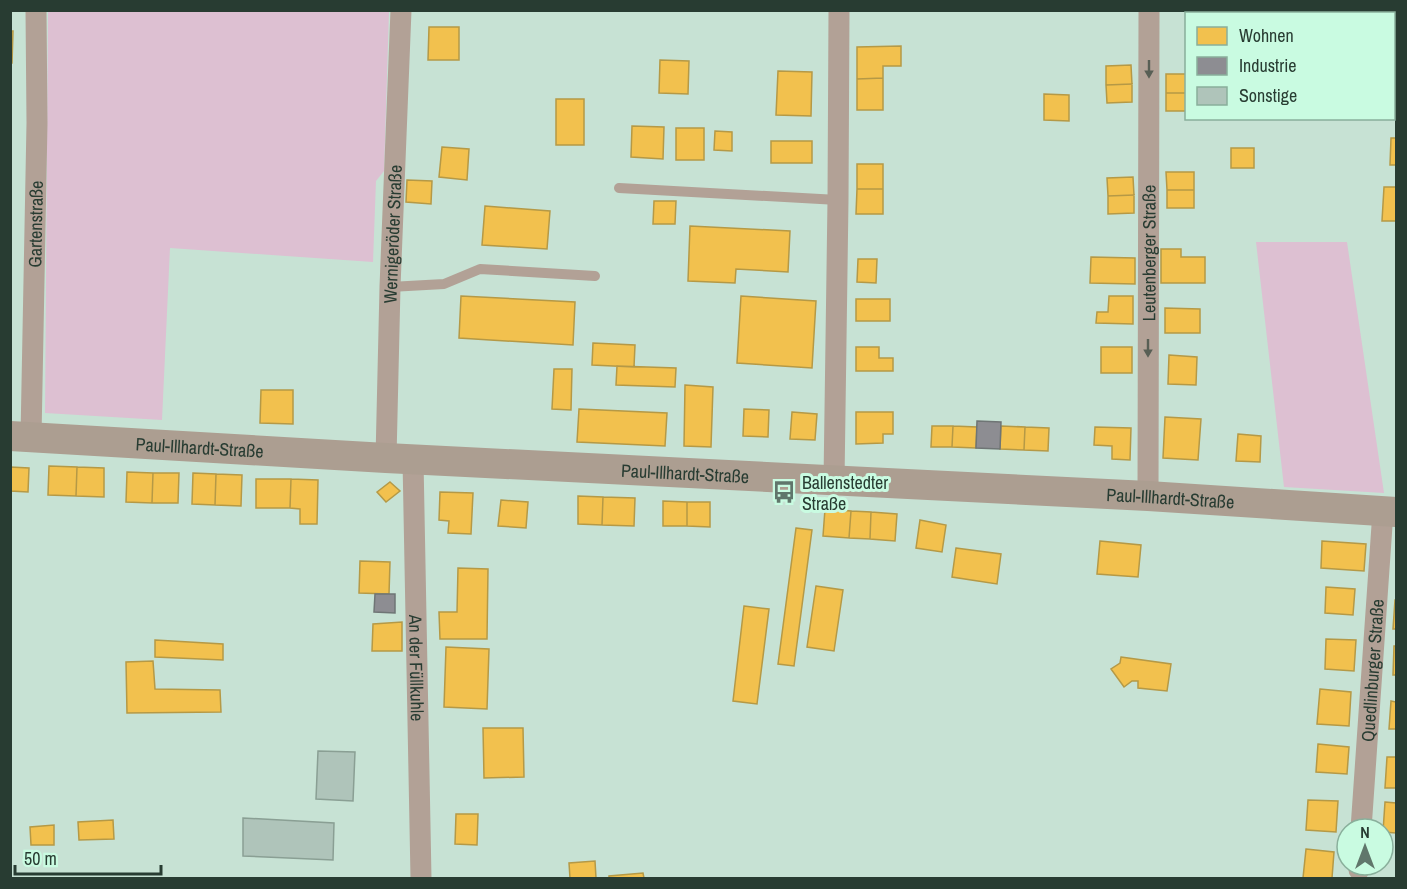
<svg xmlns="http://www.w3.org/2000/svg" width="1407" height="889" font-family="'Archivo Narrow',sans-serif">
<style>
.green{fill:#ddc0d2}
.homes{fill:#f2c14e;stroke:#b59946;stroke-width:1.5}
.industry{fill:#8d8d92;stroke:#6f7575;stroke-width:1.5}
.building{fill:#afc4ba;stroke:#8a9f94;stroke-width:1.5}
.lines{fill:none;stroke-linecap:round;stroke-linejoin:round}
.lane{stroke:#b2a196;stroke-width:10}
.street{stroke:#b2a196;stroke-width:21}
.secondary{stroke:#ac9e91;stroke-width:30}
.oneway{fill:#585f55}
.labels{text-anchor:middle;dominant-baseline:central;stroke-width:6;stroke-linejoin:round;paint-order:stroke}
.street-label{font-size:18px;fill:#283c32;stroke:#c9fbe1}
.poi-label{font-size:18px;fill:#283c32;stroke:#c9fbe1;text-anchor:start}
</style>
<rect width="100%" height="100%" fill="#c7e2d4"/>
<!-- green -->
<path class="green" d="M48,11H389L384,171L376,181L373,262L170,248L162,420L45,413Z
M1256,242H1347L1384,493L1284,487Z"/>
<!-- homes -->
<path class="homes" d="M1188,10H1223V14H1188Z
M1394,21H1396V60H1394Z
M429,27H459V60H428Z
M10,31H13L12,63H10Z
M901,46V66H883V78L857,79V47Z
M660,60L689,61L688,94L659,93Z
M1131,65L1132,84L1106,85V66Z
M778,71L812,72L811,116L776,115Z
M1166,74H1186V93H1166Z
M883,78V110H857V79Z
M1394,81H1396V112H1394Z
M1132,84V102L1107,103L1106,85Z
M1166,93H1186V111H1166Z
M1044,94L1069,95V121L1044,120Z
M556,99H584V145H556Z
M632,126L664,127L663,159L631,157Z
M676,128H704V160H676Z
M715,131L732,132V151L714,150Z
M1391,138H1396V165H1390Z
M771,141H812V163H771Z
M442,147L469,149L467,180L439,177Z
M1231,148H1254V168H1231Z
M857,164H883V189H857Z
M1166,172H1194V190H1167Z
M1133,177L1134,195L1108,196L1107,178Z
M407,180L432,181L431,204L406,202Z
M1384,187H1396V221H1382Z
M857,189H883V214H856Z
M1167,190H1194V208H1167Z
M1134,195V213L1108,214V196Z
M654,201H676L675,224H653Z
M485,206L550,211L547,249L482,245Z
M690,226L790,231L788,272L736,269L735,283L688,281Z
M1161,249H1181V257H1205V283H1161Z
M1091,257L1135,258V284L1090,283Z
M858,259H877L876,283L857,282Z
M461,296L575,302L573,345L459,338Z
M741,296L816,301L812,368L737,363Z
M1109,296H1133V324L1096,323L1097,312H1108Z
M856,299H890V321H856Z
M1165,308L1200,309V333H1165Z
M593,343L635,345L634,367L592,365Z
M856,347H879V358H893V371H856Z
M1101,347H1132V373H1101Z
M1169,355L1197,357L1196,385L1168,384Z
M617,366L676,368L675,387L616,385Z
M554,369H572L571,410L552,409Z
M685,385L713,387L711,447L684,446Z
M261,390H293V424L260,423Z
M579,409L667,413L665,446L577,442Z
M744,409L769,410L768,437L743,436Z
M792,412L817,414L815,440L790,439Z
M856,412H893V434H883V443L856,444Z
M1165,417L1201,419L1198,460L1163,458Z
M932,426H953L952,447H931Z
M953,426L977,427L976,448L952,447Z
M1001,426L1025,427L1024,450L1000,449Z
M1025,427L1049,428L1048,451L1024,450Z
M1095,427L1131,428L1130,460L1112,459V446L1094,445Z
M1238,434L1261,436L1260,462L1236,461Z
M49,466L77,467L76,496L48,495Z
M10,467L29,468L28,492L10,491Z
M77,467L104,468V497L76,496Z
M127,472L153,473L152,503L126,502Z
M153,473H179L178,503H152Z
M193,473L216,474L215,505L192,504Z
M216,474L242,475L241,506L215,505Z
M256,479H291L290,508H256Z
M291,479L318,480L317,524H300V509L290,508Z
M390,482L400,491L386,502L377,492Z
M440,492L473,493L471,534L448,533L449,521L439,520Z
M578,496L603,497L602,525L578,524Z
M603,497L635,498L634,526L602,525Z
M501,500L528,502L526,528L498,526Z
M663,501L687,502V526H663Z
M687,502H710V527L687,526Z
M825,509L851,511L849,538L823,536Z
M851,511L871,512L870,539L849,538Z
M871,512L897,514L895,541L870,539Z
M920,520L946,525L942,552L916,548Z
M796,528L812,530L794,666L778,664Z
M1100,541L1141,545L1138,577L1097,574Z
M1322,541L1366,544L1364,571L1321,568Z
M956,548L1001,554L997,584L952,577Z
M360,561L390,562L389,594L359,593Z
M458,568L488,569L487,639H440L439,612H457Z
M816,586L843,590L834,651L807,647Z
M1326,587L1355,589L1353,615L1325,613Z
M1395,600H1396V629H1393Z
M744,606L769,609L757,704L733,701Z
M402,622V651H372L373,624Z
M1326,639L1356,640L1354,671L1325,669Z
M155,640L223,644V660L155,657Z
M1394,646H1396V675H1393Z
M446,647L489,649L487,709L444,707Z
M1121,657L1171,664L1167,691L1138,688V681H1132L1124,687L1111,669L1120,663Z
M153,661L155,689L220,690L221,712L127,713L126,662Z
M1320,689L1351,692L1349,726L1317,724Z
M1391,701L1396,702V729H1389Z
M483,728H523L524,777L484,778Z
M1318,744L1349,747L1347,774L1316,772Z
M1387,757H1396V788H1385Z
M1308,800L1338,801L1336,832L1306,830Z
M1385,802L1396,803V833L1383,832Z
M456,814H478L477,845L455,844Z
M113,820L114,839L79,840L78,822Z
M54,825V845H31L30,827Z
M1306,849L1334,852L1332,878H1303Z
M595,861L596,878H570L569,863Z
M643,873L644,878H609V876Z"/>
<!-- industry -->
<path class="industry" d="M977,421L1001,422L1000,449L976,448Z
M375,594H395V613L374,612Z"/>
<!-- building -->
<path class="building" d="M318,751L355,752L353,801L316,799Z
M243,818L334,823L333,860L243,856Z"/>
<g class="lines">
<!-- lane -->
<path class="lane" d="M619,188L838,200
M390,287L444,284L480,269L595,276"/>
<!-- street -->
<g class="street">
<path id="s1" d="M31,437L37,123L36,10"/>
<path id="s2" d="M386,458L390,287L401,10"/>
<path id="s3" d="M413,460L421,878"/>
<path d="M834,481L838,200L839,10"/>
<path id="s4" d="M1148,496L1149,10"/>
<path id="s5" d="M1361,829L1383,511"/>
<path d="M1359,870V865"/>
</g>
<!-- secondary -->
<path class="secondary" id="s6" d="M10,436L386,458L1148,496L1396,512"/>
</g>
<!-- one-way arrows -->
<defs><path id="oneway-solid" d="M-6-.8H1V-3.2L6.5 0L1 3.2V.8H-6Z" transform="scale(1.5)"/></defs>
<g class="oneway">
<use href="#oneway-solid" transform="translate(1149 69) rotate(90)"/>
<use href="#oneway-solid" transform="translate(1148 348) rotate(90)"/>
</g>
<!-- icons -->
<defs>
<g id="bus-bare" transform="scale(1.8)"><path d="M-5-6H5V4H4V6H2V4H-2V6H-4V4H-5ZM-3.5-4V0h7V-4ZM-3.5 1.2v1.5H-2V1.2ZM2 1.2v1.5H3.5V1.2Z" fill="#60766b" stroke="#c9fbe1" stroke-width="2.5" paint-order="stroke"/></g>
</defs>
<g fill-rule="evenodd">
<use href="#bus-bare" x="784" y="492"/>
</g>
<g class="labels">
<!-- street labels -->
<g class="street-label">
<text stroke="none"><textPath href="#s1" startOffset="213">Gartenstraße</textPath></text>
<text stroke="none"><textPath href="#s2" startOffset="224">Wernigeröder Straße</textPath></text>
<text stroke="none"><textPath href="#s4" startOffset="243">Leutenberger Straße</textPath></text>
<text stroke="none"><textPath href="#s6" startOffset="190">Paul-Illhardt-Straße</textPath></text>
<text stroke="none"><textPath href="#s6" startOffset="676">Paul-Illhardt-Straße</textPath></text>
<text stroke="none"><textPath href="#s6" startOffset="1162">Paul-Illhardt-Straße</textPath></text>
<text stroke="none"><textPath href="#s3" startOffset="208">An der Füllkuhle</textPath></text>
<text stroke="none"><textPath href="#s5" startOffset="159">Quedlinburger Straße</textPath></text>
</g>
<!-- poi labels -->
<g class="poi-label">
<text x="802" y="482">Ballenstedter<tspan x="802" dy="21">Straße</tspan></text>
</g>
</g>
<!-- border -->
<rect width="1407" height="889" fill="none" stroke="#283c32" stroke-width="24"/>
<!-- legend -->
<rect x="1185" y="12" width="210" height="108" fill="#c9fbe1" stroke="#89af9b" stroke-width="1.5"/>
<rect x="1197" y="27" width="30" height="18" fill="#f2c14e" stroke="#89af9b" stroke-width="1.5"/>
<text x="1239" y="42" font-size="18" fill="#283c32">Wohnen</text>
<rect x="1197" y="57" width="30" height="18" fill="#8d8d92" stroke="#89af9b" stroke-width="1.5"/>
<text x="1239" y="72" font-size="18" fill="#283c32">Industrie</text>
<rect x="1197" y="87" width="30" height="18" fill="#afc4ba" stroke="#89af9b" stroke-width="1.5"/>
<text x="1239" y="102" font-size="18" fill="#283c32">Sonstige</text>
<!-- north arrow -->
<g transform="translate(1365 847)"><circle r="28" fill="#c9fbe1" stroke="#89af9b" stroke-width="1.5"/>
<path d="M0-4.5L10 22L0 15L-10 22Z" fill="#60766b"/>
<text y="-9" font-size="16" font-weight="bold" text-anchor="middle" fill="#283c32">N</text>
</g>
<!-- scale -->
<path d="M15 865v9h146v-9" fill="none" stroke="#283c32" stroke-width="3"/>
<text x="24" y="865" font-size="18" fill="#283c32" stroke="#c9fbe1" stroke-width="4.5" paint-order="stroke">50 m</text>
</svg>
